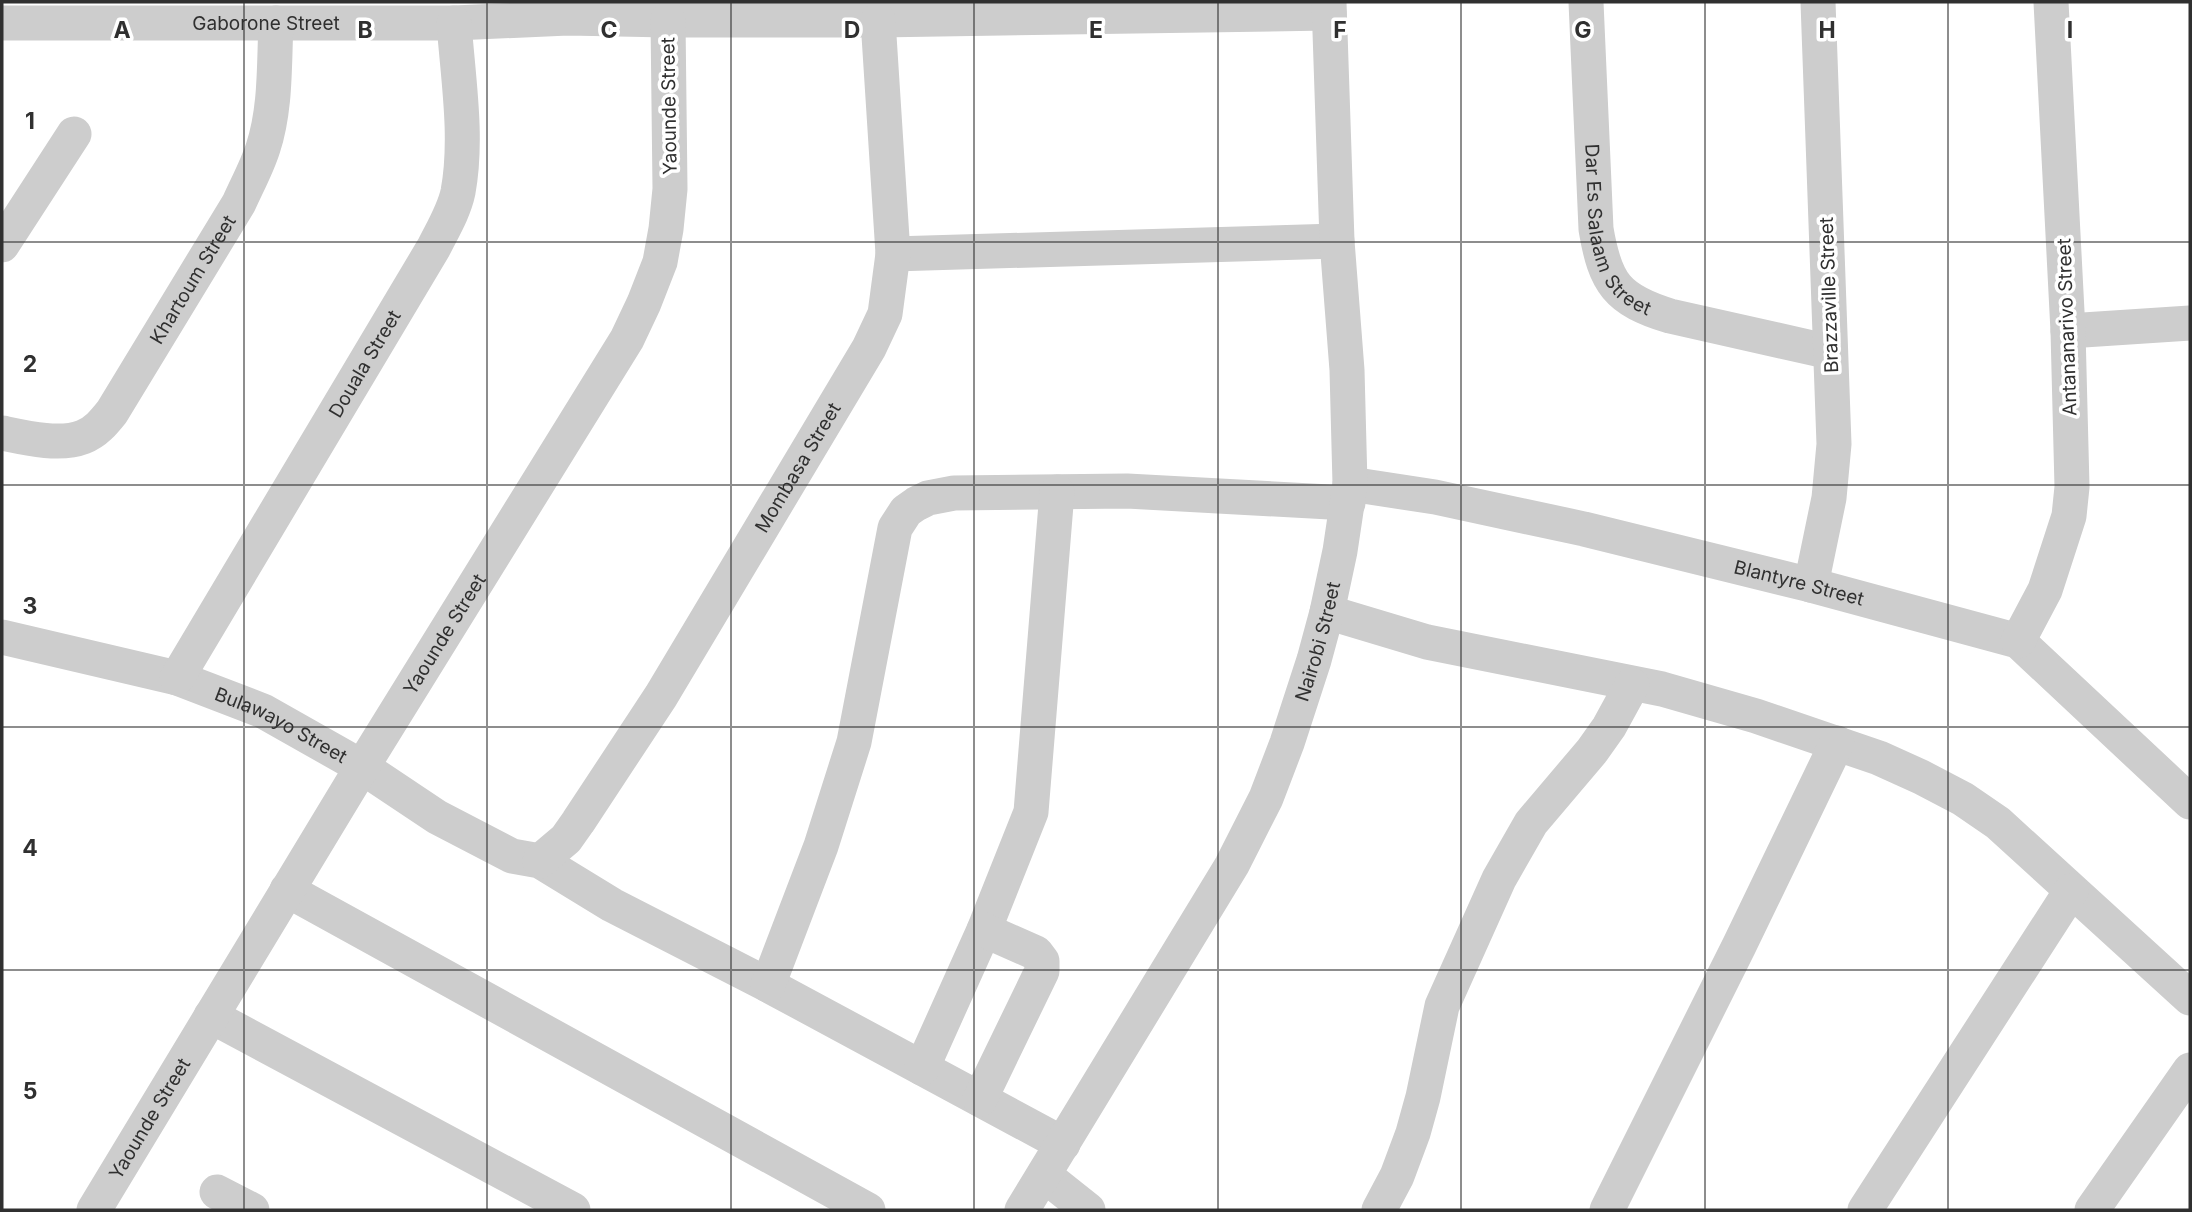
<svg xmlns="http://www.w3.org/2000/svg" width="2192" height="1212" font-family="Inter,sans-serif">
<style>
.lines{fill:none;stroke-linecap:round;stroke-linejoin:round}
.minor{stroke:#cdcdcd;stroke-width:35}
.grid{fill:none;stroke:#303030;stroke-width:2;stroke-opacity:0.55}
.labels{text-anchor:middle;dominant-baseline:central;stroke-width:7;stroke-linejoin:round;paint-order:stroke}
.street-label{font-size:19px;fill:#303030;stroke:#fff}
.grid-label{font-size:23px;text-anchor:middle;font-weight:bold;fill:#303030;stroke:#fff;stroke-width:7;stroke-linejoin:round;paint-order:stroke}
</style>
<rect width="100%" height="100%" fill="#fff"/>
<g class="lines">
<!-- minor -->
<g class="minor">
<path id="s1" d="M1586,2L1596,229C1605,283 1617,300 1670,316L1830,352"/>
<path id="s2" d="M2,23H454L568,18L668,20H878L1329,13"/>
<path d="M2,245L74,134"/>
<path d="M893,254L1337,241"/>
<path d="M2068,331L2190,323"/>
<path id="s3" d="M2,433C26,438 60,446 83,437C96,432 104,422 112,412L239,203C247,185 257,167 263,148C276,109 274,64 276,23"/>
<path id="s4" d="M1350,484L1435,497L1584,529L1811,585L2018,641L2190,802"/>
<path d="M1811,585L1829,498L1834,444L1818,2"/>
<path d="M1327,612L1427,642L1662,689L1756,716L1879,758L1921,777L1963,799L1998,823L2190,998"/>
<path id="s5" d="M2,637L177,678L263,711L362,767L437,817L512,856L540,861L612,905L768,985L1063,1144"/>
<path d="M2018,641L2045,590L2069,516L2072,487L2068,331L2051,2"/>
<path id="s6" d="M177,678L434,247C443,229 454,211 458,192C468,138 458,78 454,23"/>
<path id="s7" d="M540,861L566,839L578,822L661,696L869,348L885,314L893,254L878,20"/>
<path d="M287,890L868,1210"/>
<path d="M768,985L821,846L854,742L895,528L906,511L916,504L928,498L954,493L1127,491L1348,503"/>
<path d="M211,1016L573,1210"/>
<path d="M922,1068L984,930L1031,812L1057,492"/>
<path d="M980,1099L1042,971V961L1036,953L984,930"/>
<path d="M1044,1175L1088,1210"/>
<path d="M217,1192L252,1210"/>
<path id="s8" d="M94,1210L362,767L627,339L644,303L660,262L666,229L670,189L668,20"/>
<path id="s9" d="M1022,1210L1232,865L1266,798L1287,743L1314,660L1327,612L1340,551L1350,484L1347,370L1337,241L1329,2"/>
<path d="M1379,1210L1397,1176L1413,1133L1423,1097L1442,1006L1499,879L1531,823L1592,751L1609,727L1632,685"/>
<path d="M1607,1210L1739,946L1837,743"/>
<path d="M1865,1210L2071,891"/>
<path d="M2092,1210L2190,1070"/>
</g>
</g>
<!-- grid -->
<path class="grid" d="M244,2V1210M487,2V1210M731,2V1210M974,2V1210M1218,2V1210M1461,2V1210M1705,2V1210M1948,2V1210M2,242H2190M2,485H2190M2,727H2190M2,970H2190"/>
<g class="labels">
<!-- street labels -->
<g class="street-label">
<text stroke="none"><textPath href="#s2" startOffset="264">Gaborone Street</textPath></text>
<text transform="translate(669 106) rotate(-91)">Yaounde Street</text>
<text stroke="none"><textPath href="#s1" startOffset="236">Dar Es Salaam Street</textPath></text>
<text stroke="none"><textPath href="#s3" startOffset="276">Khartoum Street</textPath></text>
<text transform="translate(1829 295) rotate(-92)">Brazzaville Street</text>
<text transform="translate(2067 327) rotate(-92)">Antananarivo Street</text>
<text stroke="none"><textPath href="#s6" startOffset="366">Douala Street</textPath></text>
<text stroke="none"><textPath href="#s7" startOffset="472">Mombasa Street</textPath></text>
<text stroke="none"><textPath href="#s4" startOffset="460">Blantyre Street</textPath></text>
<text stroke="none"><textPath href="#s8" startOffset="674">Yaounde Street</textPath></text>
<text stroke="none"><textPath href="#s9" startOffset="644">Nairobi Street</textPath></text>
<text stroke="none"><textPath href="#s5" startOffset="294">Bulawayo Street</textPath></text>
<text stroke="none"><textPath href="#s8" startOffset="107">Yaounde Street</textPath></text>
</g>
</g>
<g class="grid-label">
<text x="122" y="38">A</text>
<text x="365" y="38">B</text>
<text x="609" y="38">C</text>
<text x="852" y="38">D</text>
<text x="1096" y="38">E</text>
<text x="1340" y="38">F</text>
<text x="1583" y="38">G</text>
<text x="1827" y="38">H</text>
<text x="2070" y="38">I</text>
<text x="30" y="129">1</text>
<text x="30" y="372">2</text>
<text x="30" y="614">3</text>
<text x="30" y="856">4</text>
<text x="30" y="1099">5</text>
</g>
<!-- border -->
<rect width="2192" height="1212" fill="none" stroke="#303030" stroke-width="7"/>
</svg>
